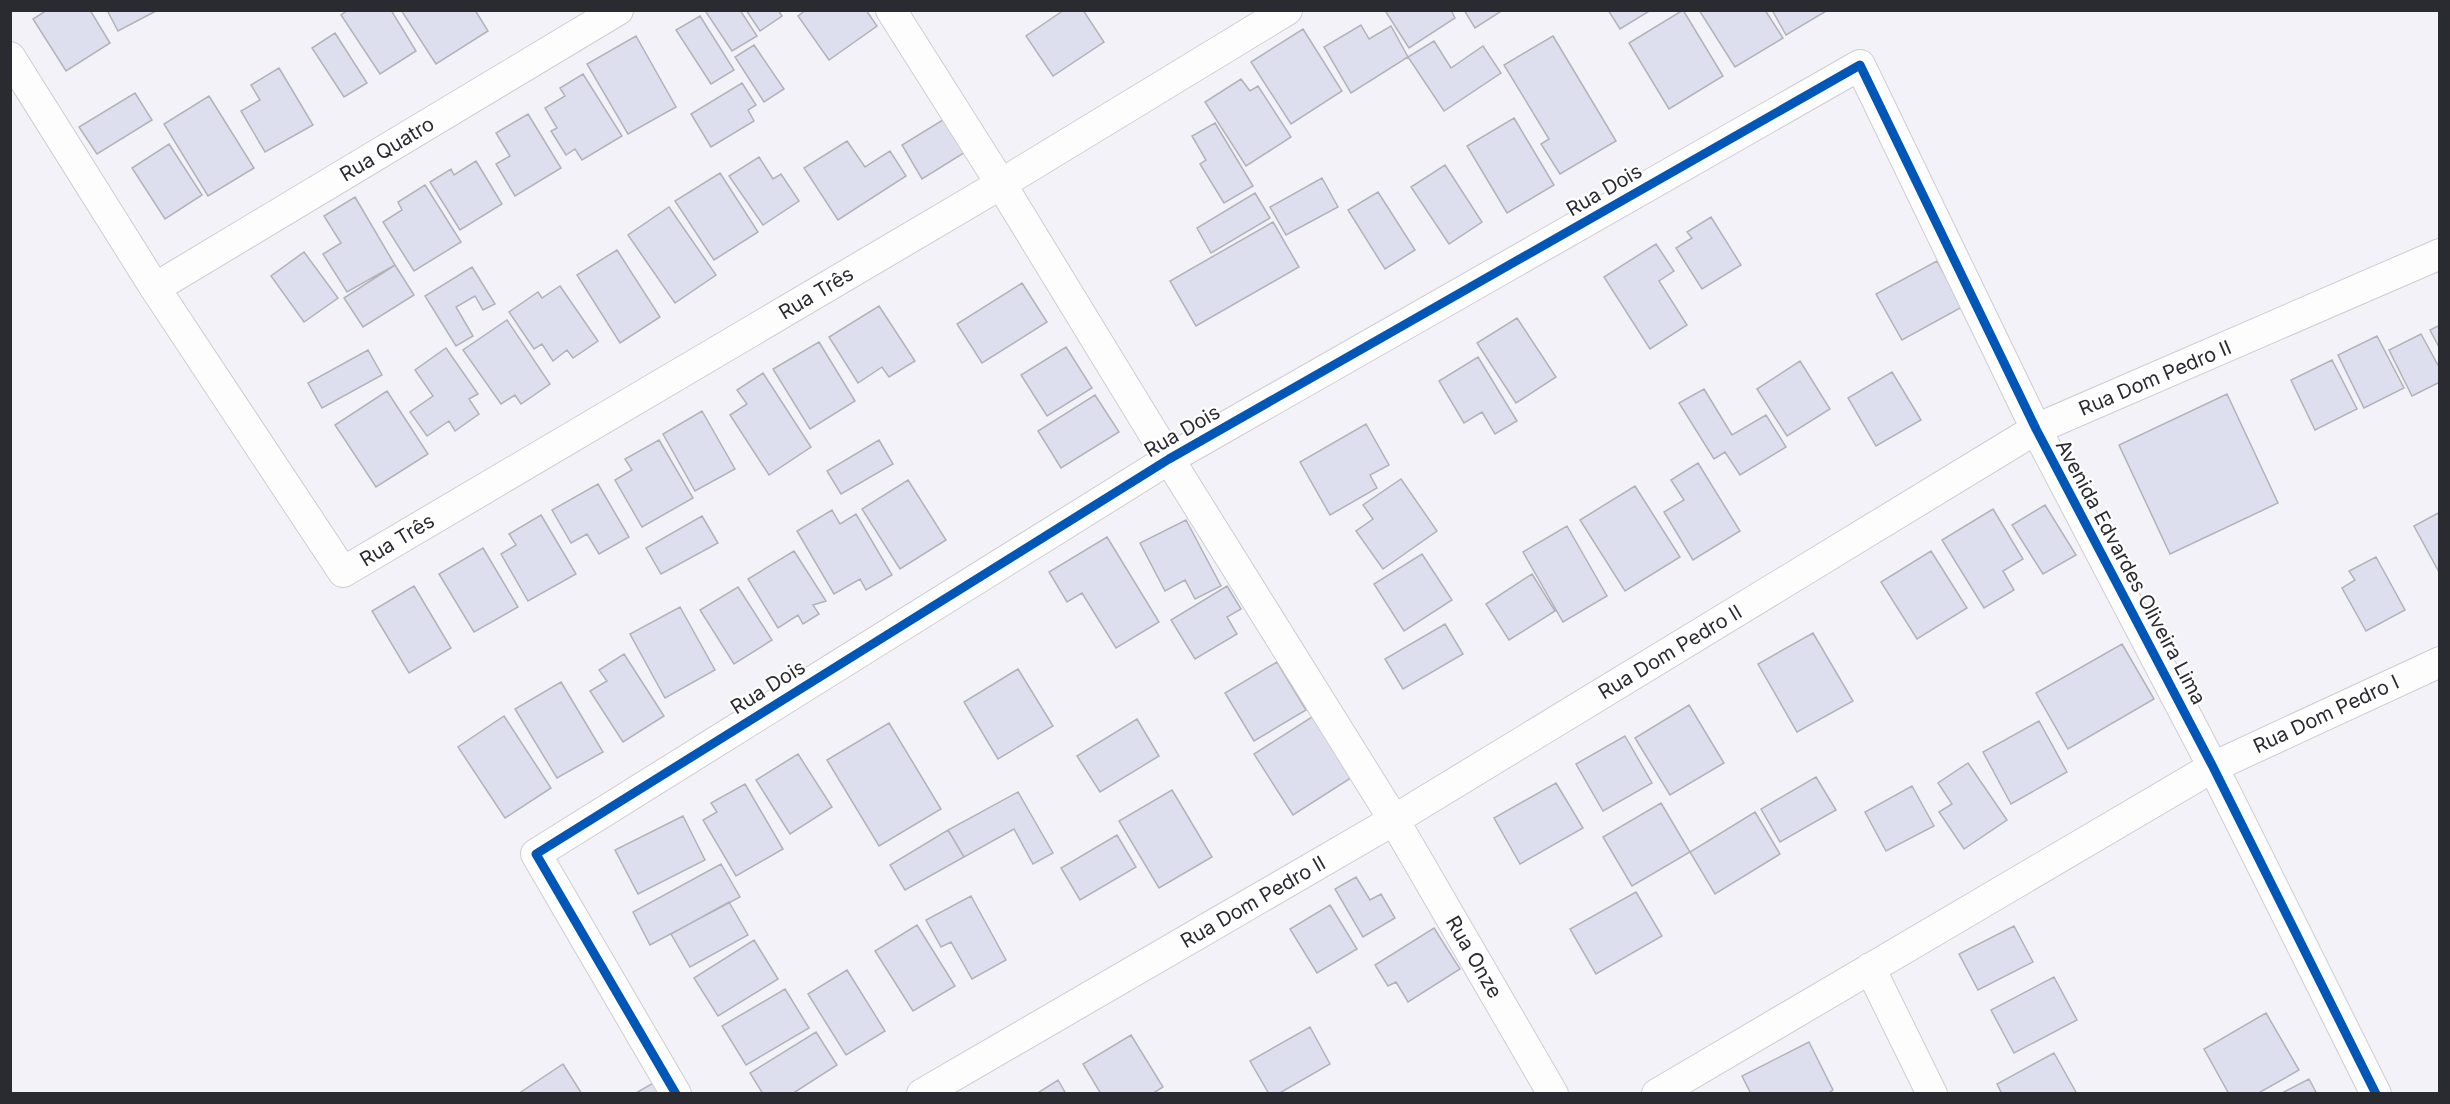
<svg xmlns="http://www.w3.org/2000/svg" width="2450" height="1104" font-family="Inter,sans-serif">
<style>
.building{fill:#dddeee;stroke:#b2b3b8;stroke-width:1.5}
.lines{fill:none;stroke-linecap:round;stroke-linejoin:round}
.minor-casing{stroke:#cdcdd2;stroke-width:32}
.minor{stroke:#fdfdfe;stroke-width:30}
.cycleway-casing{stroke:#fff;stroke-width:13}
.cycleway{stroke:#0057b8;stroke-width:9}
.labels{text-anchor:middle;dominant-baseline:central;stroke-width:4.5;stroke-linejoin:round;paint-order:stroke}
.street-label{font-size:20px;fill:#2a2b30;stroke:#fff}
</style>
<rect width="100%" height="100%" fill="#f2f2f8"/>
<!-- building -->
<path class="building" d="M47,10H90L110,43L66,71L33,19Z
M107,10H156V11L118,31Z
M348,10H391L416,51L380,74L341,15Z
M401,10H475L488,31L436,64Z
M710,10H740L757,36L732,51L706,12Z
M746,10H778L782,16L760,31Z
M806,10H866L877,26L829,60L798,16Z
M1064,10H1083L1104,42L1053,76L1026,36Z
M1388,10H1451L1455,18L1409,48L1386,12Z
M1464,10H1499L1500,12L1475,28Z
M1608,10H1651L1620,29Z
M1683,10L1723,76L1669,109L1629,43Z
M1699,10H1765L1783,38L1735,67Z
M1772,10H1828L1786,35Z
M700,16L734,70L711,84L676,30Z
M1361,25L1369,39L1391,26L1408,57L1351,93L1324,47Z
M1303,29L1342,91L1291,124L1251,62Z
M335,33L367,83L344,97L312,48Z
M636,36L676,107L628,134L587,64Z
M1553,36L1616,141L1560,174L1541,144L1549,139L1504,65Z
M1434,41L1451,68L1483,46L1501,73L1444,111L1408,57Z
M754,45L784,89L764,102L735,57Z
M279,68L313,125L265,152L241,111L260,100L251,85Z
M583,74L622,136L582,160L575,149L566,155L551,131L557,128L545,108L565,96L560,88Z
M1241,79L1250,91L1258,86L1291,137L1246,166L1205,102Z
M742,83L756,105L748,110L754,121L711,147L691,114Z
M135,93L152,120L97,154L79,127Z
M209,96L254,168L208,196L164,124Z
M528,114L561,168L515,196L496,164L510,156L496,133Z
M946,118L967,151L922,179L902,145Z
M1514,118L1554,185L1507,213L1467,146Z
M1215,123L1253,186L1224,203L1200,164L1206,160L1192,136Z
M847,141L865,167L890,151L906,176L838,220L804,168Z
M169,144L202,195L165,219L132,168Z
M759,157L773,179L781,174L799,201L763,225L729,176Z
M476,161L502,204L460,230L430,182L451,169L454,175Z
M1445,165L1482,222L1449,244L1411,187Z
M720,173L758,232L714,260L675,201Z
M1322,178L1338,207L1286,235L1270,207Z
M425,185L461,242L414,271L383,222L402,210L398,202Z
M1378,192L1415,250L1385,269L1348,210Z
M1255,193L1270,218L1211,253L1197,228Z
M355,197L395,265L347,292L323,254L341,243L324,216Z
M669,207L716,275L675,303L628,235Z
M1711,217L1741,265L1702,289L1676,248L1692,238L1687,232Z
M1273,222L1299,267L1196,326L1170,281Z
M1656,244L1674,271L1659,281L1687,325L1650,349L1604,277Z
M617,250L660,317L620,343L577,275Z
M304,252L338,298L304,322L271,276Z
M1937,261L1962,307L1902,340L1876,294Z
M395,265L414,295L363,327L344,298Z
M472,267L495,304L483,310L475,296L456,307L473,336L456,346L425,296Z
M1022,283L1047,322L982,363L957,324Z
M560,286L598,341L573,358L567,350L553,361L542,344L534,349L509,312L538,292L542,298Z
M879,306L915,361L889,377L882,367L858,383L829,337Z
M1517,318L1556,377L1516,403L1477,343Z
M507,320L550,384L521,404L515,395L501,404L463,350Z
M2440,325V349L2430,330Z
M2421,334L2440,369V382L2412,396L2389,350Z
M2377,336L2404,388L2364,408L2338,355Z
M819,342L855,401L810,429L773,369Z
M1066,347L1092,388L1047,416L1021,375Z
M446,348L478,394L469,399L479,414L455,431L449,421L427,436L410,412L433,396L415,370Z
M368,350L382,375L322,408L308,383Z
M1478,357L1517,421L1495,434L1482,412L1464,423L1439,381Z
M2332,360L2357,409L2315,430L2291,380Z
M1800,361L1830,409L1787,436L1757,389Z
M1892,372L1921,420L1876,446L1848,398Z
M763,373L811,447L769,475L730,415L747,404L737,390Z
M1704,389L1732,435L1766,415L1786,447L1740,475L1725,452L1714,459L1679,403Z
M387,391L428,454L376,487L335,425Z
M2227,394L2278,503L2170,554L2119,445Z
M1095,395L1119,432L1061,468L1038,431Z
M702,411L735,469L695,491L663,434Z
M1366,424L1389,465L1370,475L1377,488L1330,515L1300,462Z
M659,440L693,498L642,527L615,480L632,470L625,459Z
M879,440L893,464L841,494L827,471Z
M1698,463L1740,531L1693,560L1664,512L1684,500L1671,480Z
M1401,479L1437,531L1383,569L1356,531L1373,519L1363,505Z
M908,480L946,540L900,569L862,509Z
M598,484L629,537L599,554L587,534L571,543L552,510Z
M1635,486L1680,557L1625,591L1580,520Z
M2045,505L2076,555L2043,574L2012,525Z
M1993,509L2023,559L2003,571L2014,590L1984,608L1942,540Z
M832,510L840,524L856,514L892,575L866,590L860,579L834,594L797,531Z
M2440,512V574L2414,526Z
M541,515L576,574L528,601L501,554L516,545L509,534Z
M702,516L718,543L661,574L646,548Z
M1186,520L1221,586L1195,599L1185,580L1165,591L1140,543Z
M1567,526L1607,596L1563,622L1523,552Z
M1107,537L1159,622L1116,648L1082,593L1067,602L1049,572Z
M483,548L518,607L474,632L439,574Z
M794,551L826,601L813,605L819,614L803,624L798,615L778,628L748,579Z
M1931,551L1967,608L1917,639L1881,582Z
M1422,554L1452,600L1404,631L1374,584Z
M2376,557L2405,610L2366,631L2342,588L2355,580L2349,571Z
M1532,574L1555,611L1509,640L1486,604Z
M414,586L451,648L409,673L372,611Z
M1227,586L1241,609L1227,617L1237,634L1195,659L1171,620Z
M738,587L772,640L734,664L700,610Z
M680,607L715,670L665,698L630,634Z
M1445,624L1463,654L1403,689L1385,659Z
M1813,633L1853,701L1797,732L1758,664Z
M2122,644L2154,699L2068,749L2036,693Z
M624,654L664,716L623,742L590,691L607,681L599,670Z
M1277,662L1306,710L1254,741L1225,693Z
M1018,669L1053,726L998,759L964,702Z
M561,682L603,752L557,778L515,709Z
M1689,705L1724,763L1670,795L1635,738Z
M1315,715L1354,776L1293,815L1254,754Z
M504,716L551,788L505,818L458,747Z
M1137,719L1159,756L1100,792L1077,756Z
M2039,721L2067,772L2011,804L1983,752Z
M889,723L941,809L879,846L827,760Z
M1625,736L1652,783L1603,811L1576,764Z
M798,754L832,807L790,834L756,780Z
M1968,763L2007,820L1964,849L1939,812L1952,804L1938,783Z
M1816,777L1836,810L1780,842L1761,809Z
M1556,783L1583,828L1520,864L1494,818Z
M745,784L783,849L736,876L703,820L717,812L711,803Z
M1912,786L1934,826L1886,851L1865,812Z
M1172,790L1212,857L1159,888L1119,821Z
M1018,792L1053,853L1033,864L1014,829L964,857L948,830Z
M1661,803L1690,852L1632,886L1603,837Z
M1755,812L1780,854L1715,894L1690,852Z
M683,816L705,860L638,894L615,850Z
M948,830L964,857L905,890L890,865Z
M1117,835L1136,867L1080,900L1061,868Z
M721,864L740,897L650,945L633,912Z
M1356,877L1370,900L1381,894L1395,918L1363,937L1335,889Z
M1636,892L1662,936L1596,974L1570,929Z
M971,896L1006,960L972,979L951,942L941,947L926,920Z
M729,902L748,935L690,967L671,934Z
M1330,905L1357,949L1317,973L1290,929Z
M917,925L955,986L913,1011L875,951Z
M2014,926L2033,962L1978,990L1959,954Z
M1434,928L1460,969L1408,1002L1396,982L1388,986L1375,965Z
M754,940L778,979L718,1016L694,978Z
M847,970L885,1031L846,1055L808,994Z
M2054,977L2077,1020L2014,1053L1991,1010Z
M785,989L809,1028L746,1065L722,1026Z
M2266,1013L2299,1070L2257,1094H2229L2204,1049Z
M1310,1027L1330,1064L1278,1094H1269L1250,1061Z
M816,1032L837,1065L792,1094H763L750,1073Z
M1131,1035L1163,1087L1152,1094H1101L1083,1064Z
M1809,1042L1833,1090L1827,1094H1751L1742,1076Z
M2054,1053L2077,1094H2002L1997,1084Z
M563,1064L582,1094H518Z
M2309,1079L2317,1094H2280Z
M1058,1080L1066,1094H1036Z
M655,1082L661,1094H634Z"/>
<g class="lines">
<!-- minor casing -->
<g class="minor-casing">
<path id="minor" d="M891,10L1001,184L1169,459L1394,820L1553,1094
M10,57L155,288L343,572L1001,184L1287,10
M155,288L618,10
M1870,968L1932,1094
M676,1094L536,854L1169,459L1860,65L2036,429L2213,767L2376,1094
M922,1094L1394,820L2036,429L2440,254
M1657,1094L2213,767L2440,662"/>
</g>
<!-- minor -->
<use href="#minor" class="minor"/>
<!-- cycleway casing -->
<g class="cycleway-casing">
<path id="cycleway" d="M676,1094L536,854L1169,459L1860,65L2036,429L2213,767L2376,1094"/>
</g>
<!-- cycleway -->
<use href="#cycleway" class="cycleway"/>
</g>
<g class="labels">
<!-- street labels -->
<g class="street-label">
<text transform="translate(387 149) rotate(-31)">Rua Quatro</text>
<text transform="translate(1604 190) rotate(-30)">Rua Dois</text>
<text transform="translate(816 293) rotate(-31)">Rua Três</text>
<text transform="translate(2155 378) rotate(-23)">Rua Dom Pedro II</text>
<text transform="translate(1182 431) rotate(-30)">Rua Dois</text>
<text transform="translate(397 540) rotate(-31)">Rua Três</text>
<text transform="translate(2131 572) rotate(62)">Avenida Edvardes Oliveira Lima</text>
<text transform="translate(1670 652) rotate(-31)">Rua Dom Pedro II</text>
<text transform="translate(768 687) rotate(-32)">Rua Dois</text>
<text transform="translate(2326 714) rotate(-25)">Rua Dom Pedro I</text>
<text transform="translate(1253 902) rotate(-30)">Rua Dom Pedro II</text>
<text transform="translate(1474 957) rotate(60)">Rua Onze</text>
</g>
</g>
<!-- border -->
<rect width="2450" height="1104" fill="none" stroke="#2a2b30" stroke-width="24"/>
</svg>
